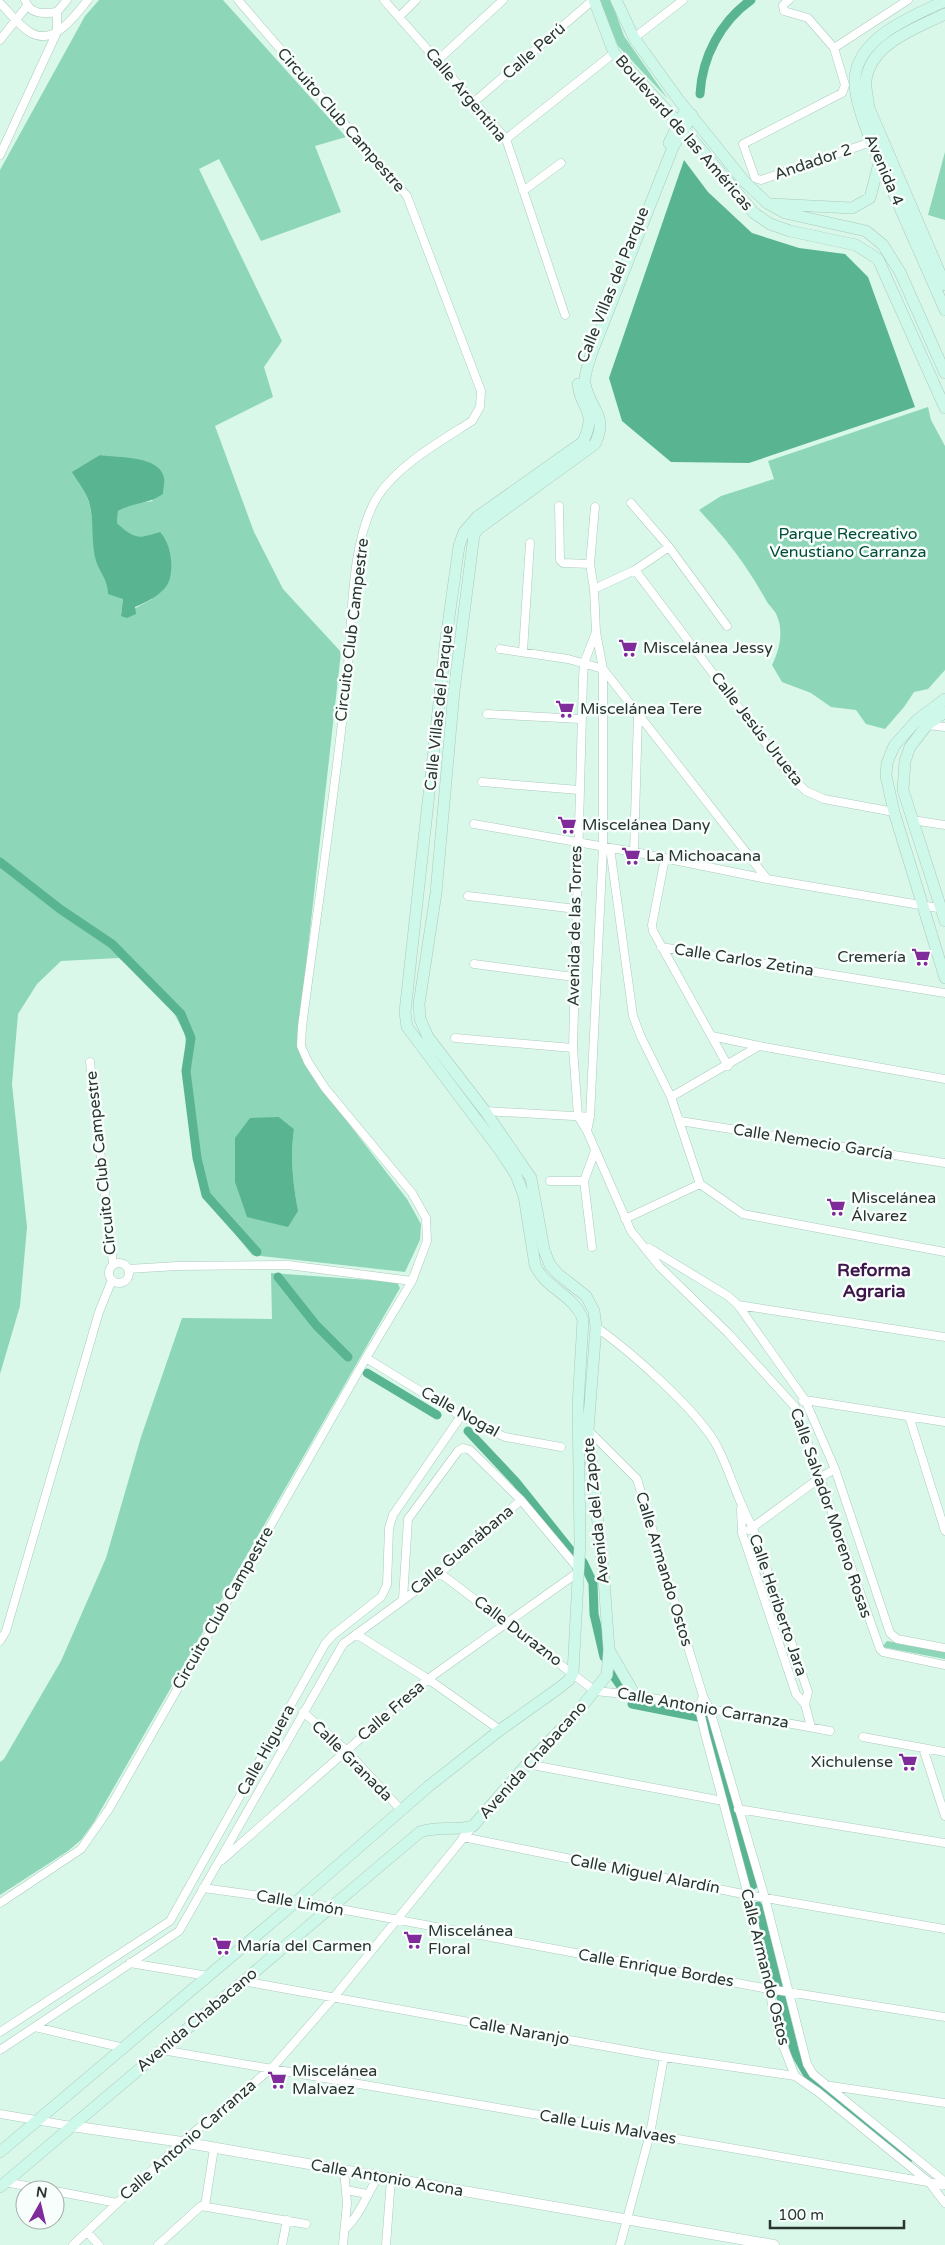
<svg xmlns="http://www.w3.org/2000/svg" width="945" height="2245" font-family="'Varela Round',sans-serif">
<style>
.green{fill:#8ed6b8;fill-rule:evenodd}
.water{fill:#59b492}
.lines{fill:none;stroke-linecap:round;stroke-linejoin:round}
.canal{stroke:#59b492;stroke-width:9}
.minor-casing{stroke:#accabd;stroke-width:9}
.tertiary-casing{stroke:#accabd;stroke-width:11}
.secondary-casing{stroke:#accabd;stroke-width:12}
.minor{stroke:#fff;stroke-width:8}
.tertiary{stroke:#fff;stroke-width:10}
.secondary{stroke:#cef8e9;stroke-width:11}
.labels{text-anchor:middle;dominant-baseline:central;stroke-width:5;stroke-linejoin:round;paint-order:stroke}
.street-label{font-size:16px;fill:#2a3530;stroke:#f8fefc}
.park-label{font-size:16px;fill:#004e38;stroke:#f8fefc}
.poi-label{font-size:16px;fill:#2a3530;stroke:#f8fefc;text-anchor:start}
.neighbourhood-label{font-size:18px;font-weight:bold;fill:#3d154a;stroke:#f8fefc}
</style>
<rect width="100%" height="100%" fill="#d9f8ea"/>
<!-- green -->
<path class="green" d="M99,0H223L346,137L315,146L341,212L261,241L219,159L199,169L282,341L264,367L273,397L215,426L254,532L283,589L341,652L298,1038L333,1103L407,1199L421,1224L420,1240L405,1272L252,1255L205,1196L192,1139L185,1034L168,1002L119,958L61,961L37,984L18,1014L12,1084L27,1227L20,1306L0,1374V170L85,16ZM100,455L116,458L153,501L132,504L118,511L117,523L131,536L147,537L152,599L121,616L123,599L108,583L99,567L90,506L84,488L93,460ZM279,1117L294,1129C290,1158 293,1183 298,1211Z
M599,0H611L624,36L668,99L618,46Z
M945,152V220L928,215Z
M928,407L931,420L945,446V670L928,689L914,692L904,707L885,729L866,724L856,710L831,707L811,693L782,682L772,665C779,651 784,632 777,616C775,610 769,606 766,600C746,564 727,540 699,510L721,496L774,479L768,461Z
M271,1273L397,1282L400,1288L94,1822L81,1840L68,1851L0,1895V1762L4,1759L61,1661L106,1558L141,1437L182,1318L272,1319Z
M887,1641L945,1652V1659L882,1647Z"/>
<!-- water -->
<path class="water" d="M684,160L708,192L752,233L799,248L845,254L868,277L915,407L749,463L671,462L622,421L609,378Z
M100,455C117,458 160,455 164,478C165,483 163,489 163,494C149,504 134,502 118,511L117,523C134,539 138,539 160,532C171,544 174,566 169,581C165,593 147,602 135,607L136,614L127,618L121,616L123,599L108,594C108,580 100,573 96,561C91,544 94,524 90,506C87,492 79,484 72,472Z
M279,1117L294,1129C290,1158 293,1183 298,1211L288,1227L247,1217L235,1182V1138L250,1118Z"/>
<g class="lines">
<!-- canal -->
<path class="canal" d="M700,94C702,57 721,21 751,0
M0,862L60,909L112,944L181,1014L191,1038L186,1071L197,1158L206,1195L257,1252
M278,1277L316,1325L348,1357
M367,1373L437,1415
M468,1431L516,1482L572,1552
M583,1562L593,1583L594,1614L604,1657
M613,1675L622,1688
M632,1704L708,1719L753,1885
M758,1906L795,2053L809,2077L909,2158"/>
<!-- minor casing -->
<g class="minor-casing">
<path id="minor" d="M25,0C30,15 44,14 57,12
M384,0L506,139L565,315
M789,0L783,5L784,11L808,18L834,48L845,85L842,93L743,144L755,178L761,180L871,142
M0,3C10,13 19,26 31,33C55,46 75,15 88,0
M399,17L416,0
M634,38L683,0
M0,40L27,6
M834,48L908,0
M438,60L503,0
M474,102L593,0
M506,139L614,53
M0,155L57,32V12L67,0
M523,191L561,163
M631,503L669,547L727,626
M559,506L560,560L563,563L590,564
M595,507L590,564L594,589L596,632L603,669V847L590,1117L587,1131L578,1116L573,1048L583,678L584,663L596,632
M635,570L791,777L806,791L824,799L894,812
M594,589L635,570L669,547
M500,649L568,659L603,669L767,879
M523,651L530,543
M487,714L580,719
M927,725L945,727
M482,782L579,790
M912,820L945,825
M474,824L634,852L767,879L944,909
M610,848L633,1016L641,1037L671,1097L700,1184
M634,852L638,715
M665,858L652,925L653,931L728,1066
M468,896L576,909
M661,947L945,993
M474,964L574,977
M712,1036L759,1046L945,1079
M455,1038L573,1048
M90,1062L113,1264
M671,1097L759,1046
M485,1111L590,1117
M680,1121L945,1163
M587,1131L631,1231L660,1267L728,1333L795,1407L880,1649L883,1652L945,1665
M550,1181H584
M700,1184L743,1214L945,1252
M625,1219L700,1184
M592,1247L584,1181L595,1151
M649,1248L728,1296L738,1305L805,1400L835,1469L890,1633L897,1639L945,1648
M109 1273a10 10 0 1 1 20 0a10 10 0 1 1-20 0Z
M128,1269L177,1266L288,1265L412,1281
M738,1305L945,1337
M596,1327C630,1351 700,1412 718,1448C731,1474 738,1502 753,1528L808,1692L805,1704
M366,1358L461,1416L505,1437L561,1447
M803,1401L805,1400L945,1422
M909,1416L945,1531
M588,1430L637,1479L703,1696L710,1710L765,1898L807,2064L813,2074L945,2182
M741,1509L742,1533L796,1694L805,1704L811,1727
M749,1530L821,1477L835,1469
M440,1573L595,1691L635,1695L830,1731
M403,1599L408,1519L458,1451L463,1448L470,1450L521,1500L577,1567
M356,1634L428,1679L500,1730
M0,1641L6,1631L99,1312L112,1280
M703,1696L699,1708L705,1734L748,1895L779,2035L795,2076L818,2092L929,2182L945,2203
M303,1712L346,1750L401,1810
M863,1737L945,1752
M923,1748L945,1816
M527,1764L723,1801
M738,1809L945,1843
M463,1837L748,1895L945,1929
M222,1860L428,1679L577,1573
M203,1888L297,1901L769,1989L945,2017
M0,1903L81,1849L109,1809L366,1358L412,1281L427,1241L426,1218L412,1193L325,1088L308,1062L301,1046L302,1027C317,911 335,794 347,678C352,626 350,539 378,496C398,465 441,441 472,421L480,407L481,391L407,196L238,0
M130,1963L208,1976
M242,1981L664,2057L795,2076
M35,2027L124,2048
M0,2032L170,1921L325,1644L333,1635L381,1597L387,1585L389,1528L393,1515L461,1416
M0,2050L179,1931L343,1644L440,1573L521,1500
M162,2050L945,2185
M831,2086L945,2103
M0,2114L71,2126
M5,2182L47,2190
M346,2190L367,2194
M55,2191L117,2203
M205,2206L214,2148
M346,2228C361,2214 367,2193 379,2176
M87,2232L99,2245
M73,2245L182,2142L272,2068L334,1997L473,1826
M158,2245L201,2206L306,2224
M282,2245L287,2220
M343,2245L347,2203L344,2170
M386,2245L391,2179
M620,2245L650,2134L664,2057"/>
</g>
<!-- tertiary casing -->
<g class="tertiary-casing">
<path id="tertiary" d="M71,2126L182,2142L774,2245"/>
</g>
<!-- secondary casing -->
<g class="secondary-casing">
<path id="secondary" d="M594,0L614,53L684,129L754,213L770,224L790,231L856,245L878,259L945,408
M616,0L634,38L678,99L744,181L767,203L785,213L866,231L883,245L900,272L945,373
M945,1C913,16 858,37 855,78C854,99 864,122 871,142L945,310
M945,14C917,28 871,43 866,80C865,89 868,99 869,108L945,285
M669,143L686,109
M771,204L852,208L870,198L879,163
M945,699L917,720L894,746L887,763L886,776L894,812L945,978
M945,712L927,725L910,747L905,761L903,790L945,921
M609,1650L635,1695
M0,2152L297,1901L429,1786L500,1730L559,1688L569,1680L573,1673L580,1542L578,1405L583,1320C575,1295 545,1289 535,1265L524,1196L516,1175L501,1152L407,1027L405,1012L446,639L459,546L464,532L477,517L583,442C598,408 581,412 578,384
M0,2187L420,1832C437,1826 455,1831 473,1826L527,1764L576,1714L607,1675L609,1650L604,1580L588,1430L596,1327L594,1311L586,1296L558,1274L550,1265L544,1250L531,1178L485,1111L428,1037L420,1019L419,1004L436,893L454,691L474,535L478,529L595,444C609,415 590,410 585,384C584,373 589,362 592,352L673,147L692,115"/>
</g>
<!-- minor -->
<use href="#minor" class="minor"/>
<!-- tertiary -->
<use href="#tertiary" class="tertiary"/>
<!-- secondary -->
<use href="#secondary" class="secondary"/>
</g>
<!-- icons -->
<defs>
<g id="supermarket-bare" transform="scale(1.5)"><path d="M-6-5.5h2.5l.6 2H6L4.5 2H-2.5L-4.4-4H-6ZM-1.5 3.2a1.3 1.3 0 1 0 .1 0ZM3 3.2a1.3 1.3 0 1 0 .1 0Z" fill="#802b9a" stroke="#f8fefc" stroke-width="2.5" paint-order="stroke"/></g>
</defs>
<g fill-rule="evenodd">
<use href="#supermarket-bare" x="628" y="648"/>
<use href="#supermarket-bare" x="565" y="709"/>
<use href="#supermarket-bare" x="567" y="825"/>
<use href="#supermarket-bare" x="631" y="856"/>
<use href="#supermarket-bare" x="921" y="957"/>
<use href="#supermarket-bare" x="836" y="1207"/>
<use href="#supermarket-bare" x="908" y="1762"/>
<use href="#supermarket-bare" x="413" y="1940"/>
<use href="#supermarket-bare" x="222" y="1946"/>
<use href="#supermarket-bare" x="277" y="2080"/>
</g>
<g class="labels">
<!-- street labels -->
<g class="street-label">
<text transform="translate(534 51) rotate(-41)">Calle Perú</text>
<text transform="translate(466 95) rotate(50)">Calle Argentina</text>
<text transform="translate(341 120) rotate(49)">Circuito Club Campestre</text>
<text transform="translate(684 133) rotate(49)">Boulevard de las Américas</text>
<text transform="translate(813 162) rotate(-19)">Andador 2</text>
<text transform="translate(884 170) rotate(67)">Avenida 4</text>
<text transform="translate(613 285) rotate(-68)">Calle Villas del Parque</text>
<text transform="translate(352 630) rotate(-83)">Circuito Club Campestre</text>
<text transform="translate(439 708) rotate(-84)">Calle Villas del Parque</text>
<text transform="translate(757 729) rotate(52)">Calle Jesús Urueta</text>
<text transform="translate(575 926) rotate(-89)">Avenida de las Torres</text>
<text transform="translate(744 960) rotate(9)">Calle Carlos Zetina</text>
<text transform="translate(813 1142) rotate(9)">Calle Nemecio García</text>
<text transform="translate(101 1163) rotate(-96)">Circuito Club Campestre</text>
<text transform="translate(460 1412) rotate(29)">Calle Nogal</text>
<text transform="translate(596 1511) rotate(-96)">Avenida del Zapote</text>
<text transform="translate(831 1513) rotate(71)">Calle Salvador Moreno Rosas</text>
<text transform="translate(462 1550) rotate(-40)">Calle Guanábana</text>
<text transform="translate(664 1569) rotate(73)">Calle Armando Ostos</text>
<text transform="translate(778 1605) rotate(71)">Calle Heriberto Jara</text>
<text transform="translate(223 1608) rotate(-60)">Circuito Club Campestre</text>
<text transform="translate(518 1631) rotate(37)">Calle Durazno</text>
<text transform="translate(703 1708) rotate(10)">Calle Antonio Carranza</text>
<text transform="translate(391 1711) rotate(-41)">Calle Fresa</text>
<text transform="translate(266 1750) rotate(-61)">Calle Higuera</text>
<text transform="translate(533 1760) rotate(-48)">Avenida Chabacano</text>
<text transform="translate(352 1761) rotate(45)">Calle Granada</text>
<text transform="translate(645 1874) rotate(11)">Calle Miguel Alardín</text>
<text transform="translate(300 1903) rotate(10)">Calle Limón</text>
<text transform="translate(765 1967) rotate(76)">Calle Armando Ostos</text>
<text transform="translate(656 1968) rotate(10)">Calle Enrique Bordes</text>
<text transform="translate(197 2020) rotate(-40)">Avenida Chabacano</text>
<text transform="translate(519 2031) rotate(10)">Calle Naranjo</text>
<text transform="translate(608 2127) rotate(10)">Calle Luis Malvaes</text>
<text transform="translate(188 2140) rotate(-41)">Calle Antonio Carranza</text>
<text transform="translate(387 2178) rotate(10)">Calle Antonio Acona</text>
</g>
<!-- park labels -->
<g class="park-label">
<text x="848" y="534">Parque Recreativo<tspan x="848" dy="18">Venustiano Carranza</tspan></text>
</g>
<!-- poi labels -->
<g class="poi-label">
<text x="643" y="648">Miscelánea Jessy</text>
<text x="580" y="709">Miscelánea Tere</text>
<text x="582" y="825">Miscelánea Dany</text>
<text x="646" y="856">La Michoacana</text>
<text x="906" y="957" text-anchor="end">Cremería</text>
<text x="851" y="1198">Miscelánea<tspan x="851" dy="18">Álvarez</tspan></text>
<text x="893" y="1762" text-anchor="end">Xichulense</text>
<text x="428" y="1931">Miscelánea<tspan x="428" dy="18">Floral</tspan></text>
<text x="237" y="1946">María del Carmen</text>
<text x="292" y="2071">Miscelánea<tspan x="292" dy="18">Malvaez</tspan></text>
</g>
<!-- neighbourhood labels -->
<g class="neighbourhood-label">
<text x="874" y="1270">Reforma<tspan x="874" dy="21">Agraria</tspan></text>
</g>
</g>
<!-- north arrow -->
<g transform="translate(40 2205) rotate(8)"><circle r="24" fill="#f8fefc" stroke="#a6aeaa"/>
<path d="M0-4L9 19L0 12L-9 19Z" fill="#802b9a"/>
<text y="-8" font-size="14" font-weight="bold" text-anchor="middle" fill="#2a3530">N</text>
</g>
<!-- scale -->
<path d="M770 2220v8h134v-8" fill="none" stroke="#2a3530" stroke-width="2.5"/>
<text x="778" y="2220" font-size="15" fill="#2a3530" stroke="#f8fefc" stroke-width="4" paint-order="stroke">100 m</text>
</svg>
